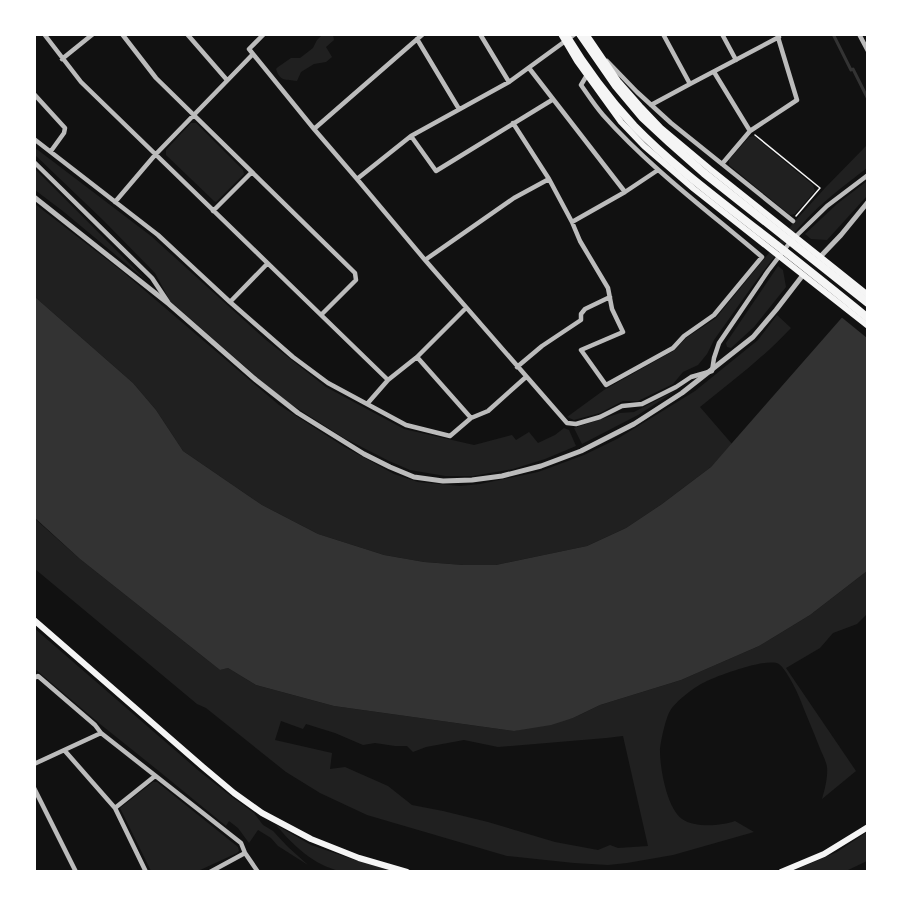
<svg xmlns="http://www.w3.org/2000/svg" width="902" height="906" font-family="Montserrat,sans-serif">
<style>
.green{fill:#202020;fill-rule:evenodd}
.water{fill:#333}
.pier{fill:#111}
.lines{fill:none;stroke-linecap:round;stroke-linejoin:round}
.stream{stroke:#333;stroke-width:3}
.path{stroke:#f5f5f5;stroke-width:1.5}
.minor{stroke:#bcbcbc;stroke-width:4.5}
.tertiary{stroke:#bcbcbc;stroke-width:5}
.secondary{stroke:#f5f5f5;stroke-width:6}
.motorway{stroke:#f5f5f5;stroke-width:8}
</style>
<rect width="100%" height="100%" fill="#111"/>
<!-- green -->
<path class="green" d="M322,35H333L334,40L326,47L332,57L326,62L314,64L301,72L297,81C286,79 280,82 276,69L278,67L291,58H300L313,48L317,40Z
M191,123H196L243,170L244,174L216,202L214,201L166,155V150Z
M754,136L813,185L815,191L795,214L790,215L729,165V160L749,137Z
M867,145V168C845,185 823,201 804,222C770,258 743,300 714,340L707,354L698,365L683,372L673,384L638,401H623L600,413L574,420L567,417L604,390L675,350L686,338L716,318L795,221L825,188Z
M34,147L151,236L266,340L326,387L404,429L474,445L512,435L516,440L529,432L538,443L555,435L564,428L569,430L576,446L545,459L513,469L473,476H445L410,470L389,461L344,438L289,403L267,386L170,301L155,273L104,221L35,155Z
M35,169L148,282L64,212L35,190Z
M867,181V196L827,240L811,239L805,234L837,204Z
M35,204L123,272L279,405L343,446L394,474L418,482L460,486L480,484L538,472L584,455L617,439L695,391L758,340L777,315L791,328C763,358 731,382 700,407L732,444L711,467L662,504L626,528L587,546L496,565H463L424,562L384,555L318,534L262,505L183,451L156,410L133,383L35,297Z
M778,266L783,270L786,287L754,327L731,348L727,347L726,343Z
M677,390L638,415L582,444L574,428L620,413L634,412Z
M34,518L80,559L220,670L228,668L256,685L334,706L514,731L573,718L600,705L681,680L759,646L810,615L867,571V614L857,624L833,633L820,648L786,668L856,771L822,799C825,789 828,777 827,767C826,760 821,752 819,746C813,730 806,715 800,699C797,691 786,669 779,664C767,657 717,676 705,682C694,687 676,701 670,711C666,717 660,743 660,751C660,769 667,808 682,819C695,828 721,826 735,821L754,832L673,855L627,863L608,865L574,863L507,856L367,815L320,793L286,772L206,708L197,704L35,569ZM281,721L303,729L306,724L335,733L363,745L375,743L395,746H407L413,752L426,747L464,740L498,747L606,738L623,736L648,846L618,848L610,845L598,850L555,842L488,822L443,811L412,805L388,786L345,767L330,769L332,753L275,740Z
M34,628L199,771L232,797L254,813L263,825L273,831L288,847L308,865L278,846L271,838L258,830L249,843L238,828L229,821L226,826L155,768L100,724L35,669Z
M153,782H157L238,847L239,851L237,853L198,871H151L120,808Z
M276,825L311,845L355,860L392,871C377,872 354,874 340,871C313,865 293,845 276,825Z
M867,832V861L846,871H793L837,852Z"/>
<!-- water -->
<path class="water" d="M867,289V571L810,615L759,646L681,680L600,705L573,718L551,725L514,731L334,706L256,685L228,668L220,670L80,559L35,518V297L133,383L156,410L183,451L262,505L318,534L384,555L424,562L463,565H496L587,546L626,528L662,504L711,467Z"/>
<!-- pier -->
<path class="pier" d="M867,286H868L867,338L840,316Z"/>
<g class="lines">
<!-- stream -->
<path class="stream" d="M833,34L851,70L853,69L868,99"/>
<!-- path -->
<path class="path" d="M755,135L820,188L796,216"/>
<!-- minor -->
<path class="minor" d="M44,34L81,82L388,380L417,357L466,308
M122,34L156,78L355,273L356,280L321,315
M187,34L227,80
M264,34L249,49L253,54L314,129L357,179L425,260L567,423L576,424L600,417L622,406L642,404L676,387L691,377L712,371L714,358L719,343L768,271L791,241L827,206L868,175
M480,34L509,82
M663,34L690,84L779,37
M722,34L736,60
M859,34L868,51
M417,39L459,109
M62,59L93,34
M607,61L637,92L671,123L793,221
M529,68L625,192L572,222
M714,72L750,131
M34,94L65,128L64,133L51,151
M651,105L690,84
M513,123L549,179L572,222L580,241L608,288L612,309L623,332L581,350L606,385L673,348L684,336L714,315L762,257C708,211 650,168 603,115C595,106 588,95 581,85L587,75
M314,129L423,34
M411,136L436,171L552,100
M34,139L158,235L230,302L293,357L328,383L406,425L450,436L471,418L417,357
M34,162L152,278L168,302
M722,164L750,131L797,100L777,34
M357,179L411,136L509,82L575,34
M625,192L658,170
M115,202L155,155L253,54
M213,211L252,172
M425,260L514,198L549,179
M230,302L267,264
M517,367L542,346L581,320V314L585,309L610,297
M367,404L388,380
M471,418L488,411L526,377
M34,678L38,676L95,725L101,733
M65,751L115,808L146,872
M34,764L101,733L241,843L245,853L258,872
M34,788L76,872
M115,808L155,776
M210,872L245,853"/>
<!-- tertiary -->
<path class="tertiary" d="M34,197L169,304L256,380L298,413L364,454L390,467L414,477L443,481L472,480L502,476L541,466L581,451L634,424L682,393L753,337L776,310L803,275
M820,257L841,235L868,202"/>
<!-- secondary -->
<path class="secondary" d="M561,34L577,61L621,122L644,146L694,189L868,326
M586,34L618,81L640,106L661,128L710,169L868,295
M34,620L203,767L234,793L262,813L311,839L359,858L407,872
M781,872L824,854L868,827"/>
<!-- motorway -->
<path class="motorway" d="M565,34C585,67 608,98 634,126C671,164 714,196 756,229C794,258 831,288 868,318
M580,34L616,86L642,117L670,143L704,173L868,303"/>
</g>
<!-- border -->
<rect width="902" height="906" fill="none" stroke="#ffffff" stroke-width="72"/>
</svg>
